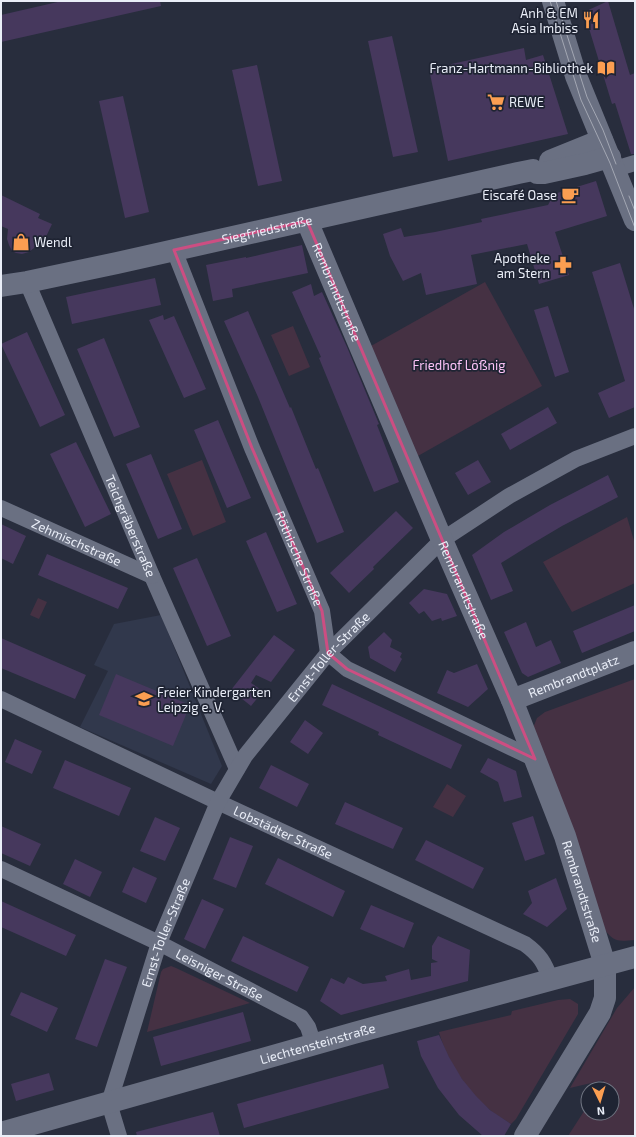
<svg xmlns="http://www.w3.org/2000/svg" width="636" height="1137" font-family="'Exo 2',sans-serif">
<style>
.built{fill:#31384c}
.green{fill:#453143}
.building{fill:#46385d}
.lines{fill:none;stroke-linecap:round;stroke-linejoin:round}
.street{stroke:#6a7082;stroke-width:16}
.secondary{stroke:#6a7082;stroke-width:22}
.tram{stroke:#a3a7b3;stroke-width:1}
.marked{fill:none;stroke:#cc4e82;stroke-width:3;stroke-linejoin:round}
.labels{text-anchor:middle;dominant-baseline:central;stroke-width:3.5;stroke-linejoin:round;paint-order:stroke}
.poi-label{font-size:13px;fill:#eaeef8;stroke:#1f2433;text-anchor:end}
.street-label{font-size:13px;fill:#eaeef8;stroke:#1f2433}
.park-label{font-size:13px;fill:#fdc3f7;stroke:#1f2433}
</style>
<rect width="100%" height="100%" fill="#282d3d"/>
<!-- built -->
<path class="built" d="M161,615L222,766L211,784L80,727L108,671L94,665L114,624Z"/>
<!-- green -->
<path class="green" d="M485,282L542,386L409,461L362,351Z
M293,326L310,367L289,376L271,335Z
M202,460L226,522L193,536L167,474Z
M627,517L635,544V583L572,612L543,562Z
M38,598L47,602L39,619L30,615Z
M635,679V940C618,941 615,943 604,929L533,728L537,718L545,712Z
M447,784L466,796L453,817L433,807Z
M171,966L176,968L250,1003L147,1032L161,972L163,969Z
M635,987V1136H568L588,1105V1113H612V1089H599L604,1080L570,1088L617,1008Z
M570,999L578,1004V1014L516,1119L511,1124C504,1119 496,1115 490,1110C467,1091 447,1061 439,1032L511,1015L512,1011L558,1000Z"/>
<!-- building -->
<path class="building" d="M62,1H160L161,6L1,42V15Z
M608,1L630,75L635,73V154H631L615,103L612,104L584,12Z
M392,36L418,152L393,157L368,41Z
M524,48L526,60L543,55L568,134L448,161L429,69Z
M257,65L282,181L258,186L232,70Z
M123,96L149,212L125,218L99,101Z
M596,181L607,216L555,232L569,275L539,284L527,244L471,255L477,284L426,295L421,273L403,281L390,256L383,234L401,228L404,237L435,232L482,222L481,219L548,205L554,194Z
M1,195L40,214L38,218L52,224L44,241L39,238L34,248L29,252L22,254L16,253L12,251L9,245L7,239L8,229L1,226Z
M302,245L308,273L232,289L233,297L213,301L206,265L246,257V258Z
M620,263L635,312V407L609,418L598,393L625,381L592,272Z
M155,278L161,305L72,324L66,297Z
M311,284L314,296L322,292L347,347L379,424L377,425L399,482L374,492L319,358L321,357L292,292Z
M548,306L569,372L555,377L534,310Z
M248,311L290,408L291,407L316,469L318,468L344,532L317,543L258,397L224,321Z
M163,315L164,320L174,316L206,389L184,398L149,320Z
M27,332L65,415L40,427L1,344Z
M104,338L140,427L114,437L77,349Z
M548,407L557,423L510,450L501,434Z
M218,420L251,498L227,508L194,430Z
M76,442L111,514L85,527L50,454Z
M151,454L182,529L158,539L126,464Z
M478,460L491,482L468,495L455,473Z
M608,475L618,497L562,526L530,545L501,563L513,591L491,600L472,555L504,532L550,505Z
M396,511L413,528L373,567L374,569L349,593L330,573Z
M1,524L26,536L13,564L1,558Z
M266,532L297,604L277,612L246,541Z
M47,554L128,588L118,609L38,575Z
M197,558L231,636L207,646L173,568Z
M424,589L447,594L457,616L442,621L441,618L432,621L424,611L419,614L409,603Z
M635,605V631L582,653L573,631Z
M526,622L536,647L551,640L561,663L528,677L522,673L504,632Z
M384,632L392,640L390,647L402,653L400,657L402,659L395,672L370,658L368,647Z
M274,635L295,650L271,682L256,675L251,683L263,691L251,706L231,690Z
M1,638L86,675L75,699L1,668Z
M477,664L488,689L468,707L437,693L447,670L454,673Z
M116,674L190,705L173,746L99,715Z
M332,684L462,745L451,769L378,735L379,732L322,705Z
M305,720L323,733L308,754L290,742Z
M15,739L42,751L32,774L5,762Z
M488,758L516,771L522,797L504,802L498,782L480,772Z
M65,760L131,788L119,816L53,788Z
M271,765L309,784L297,807L259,788Z
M345,802L403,828L393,849L335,824Z
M533,816L545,854L525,861L512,823Z
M155,817L180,828L165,861L140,851Z
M1,826L41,844L30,866L1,853Z
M230,837L253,846L236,888L213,879Z
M426,840L484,868L473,889L415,860Z
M278,858L345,891L333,917L265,884Z
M75,859L102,872L90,897L63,884Z
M133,867L157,878L146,903L122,892Z
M556,878L567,909L547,927L523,914L532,903L528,891Z
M202,899L224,909L205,949L184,939Z
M1,901L76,935L66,956L1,927Z
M371,905L414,923L404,948L360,929Z
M243,936L309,967L297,992L231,961Z
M438,936L470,950L468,981L341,1015L320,1001L331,978L344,984L348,977L363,984L387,981L385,976L409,969L411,980L431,976V963L438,962L432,959V946Z
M105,959L127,967L97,1047L75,1039Z
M21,992L58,1008L47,1032L10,1015Z
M243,1012L251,1041L161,1066L153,1037Z
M439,1035L449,1057L462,1079L476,1096L490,1110L511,1124L504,1136H483L459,1115L438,1088L421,1056L417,1041Z
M383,1064L389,1088L244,1128L237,1104Z
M49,1073L54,1090L16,1101L11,1084Z
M213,1112L220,1136H137L136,1132Z"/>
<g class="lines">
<!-- street -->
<g class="street">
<path d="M615,169L635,163"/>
<path id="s1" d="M174,250L252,448L322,611L328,653L347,669L535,759"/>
<path id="s2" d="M27,282L152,576L237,769"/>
<path id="s3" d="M1,508L152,576"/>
<path id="s4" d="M1,699L218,802L525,944C540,955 544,962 551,980"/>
<path id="s5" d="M1,869L159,943L301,1017L308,1027L314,1045"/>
<path id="s6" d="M119,1136L109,1103L159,943L218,802L245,756L328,653L442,540L509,496L576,459L635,436"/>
</g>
<!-- secondary -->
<g class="secondary">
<path d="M553,1L576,76L635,220"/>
<path d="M550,161L602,140"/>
<path id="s7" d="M307,221L442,540L512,700L565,836L605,965V998L600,1013L525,1136"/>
<path id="s8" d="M1,286L27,282L117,263L518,173L533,170L537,173H544L585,164L610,157"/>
<path id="s9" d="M512,700L635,652"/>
<path id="s10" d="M1,1133L354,1033L635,957"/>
</g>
<!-- tram -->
<path class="tram" d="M550,1L581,100L610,163L635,228
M556,1L587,97L603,130L616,164
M629,196L635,211"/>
</g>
<!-- marked area -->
<path class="marked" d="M307,221L535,759L347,669L328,653L322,611L252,448L174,250Z"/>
<!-- icons -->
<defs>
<g id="restaurant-bare" transform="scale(1.38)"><path d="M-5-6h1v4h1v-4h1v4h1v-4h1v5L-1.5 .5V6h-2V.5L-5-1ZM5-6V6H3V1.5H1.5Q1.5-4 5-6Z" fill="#fb9e51" stroke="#1f2433" stroke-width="2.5" paint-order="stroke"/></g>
<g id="library-bare" transform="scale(1.38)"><path d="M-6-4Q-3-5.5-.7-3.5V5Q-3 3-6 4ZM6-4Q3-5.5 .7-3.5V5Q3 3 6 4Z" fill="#fb9e51" stroke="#1f2433" stroke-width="2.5" paint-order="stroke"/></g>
<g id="supermarket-bare" transform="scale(1.38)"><path d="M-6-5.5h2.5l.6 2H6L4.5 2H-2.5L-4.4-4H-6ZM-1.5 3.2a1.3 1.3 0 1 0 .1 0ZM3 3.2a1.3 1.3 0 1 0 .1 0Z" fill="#fb9e51" stroke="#1f2433" stroke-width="2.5" paint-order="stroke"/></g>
<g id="cafe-bare" transform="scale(1.38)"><path d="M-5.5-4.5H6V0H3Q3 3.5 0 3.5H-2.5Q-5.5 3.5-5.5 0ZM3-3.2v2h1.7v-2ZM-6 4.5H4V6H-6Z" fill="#fb9e51" stroke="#1f2433" stroke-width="2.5" paint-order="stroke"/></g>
<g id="shop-bare" transform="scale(1.38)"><path d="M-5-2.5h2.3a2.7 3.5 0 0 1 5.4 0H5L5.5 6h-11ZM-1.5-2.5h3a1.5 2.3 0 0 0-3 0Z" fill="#fb9e51" stroke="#1f2433" stroke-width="2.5" paint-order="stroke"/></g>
<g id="pharmacy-bare" transform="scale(1.38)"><path d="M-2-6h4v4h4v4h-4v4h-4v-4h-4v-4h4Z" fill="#fb9e51" stroke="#1f2433" stroke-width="2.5" paint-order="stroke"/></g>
<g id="school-bare" transform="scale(1.38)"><path d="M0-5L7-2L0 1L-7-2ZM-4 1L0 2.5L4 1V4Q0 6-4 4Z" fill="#fb9e51" stroke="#1f2433" stroke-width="2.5" paint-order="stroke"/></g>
</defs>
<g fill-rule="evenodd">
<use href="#restaurant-bare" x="591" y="20"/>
<use href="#library-bare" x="606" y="68"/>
<use href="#supermarket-bare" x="496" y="102"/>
<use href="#cafe-bare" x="570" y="195"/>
<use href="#shop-bare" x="21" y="242"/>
<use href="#pharmacy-bare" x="563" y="265"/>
<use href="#school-bare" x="144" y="699"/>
</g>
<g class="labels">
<!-- poi labels -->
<g class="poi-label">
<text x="578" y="13">Anh &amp; EM<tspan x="578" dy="15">Asia Imbiss</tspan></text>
<text x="593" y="68">Franz-Hartmann-Bibliothek</text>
<text x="509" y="102" text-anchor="start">REWE</text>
<text x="557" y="195">Eiscafé Oase</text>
<text x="34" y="242" text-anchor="start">Wendl</text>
<text x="550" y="258">Apotheke<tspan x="550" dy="15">am Stern</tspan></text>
<text x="157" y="692" text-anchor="start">Freier Kindergarten<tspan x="157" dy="15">Leipzig e. V.</tspan></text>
</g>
<!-- street labels -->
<g class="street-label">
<text stroke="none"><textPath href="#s8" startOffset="272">Siegfriedstraße</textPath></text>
<text stroke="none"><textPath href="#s7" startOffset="77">Rembrandtstraße</textPath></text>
<text stroke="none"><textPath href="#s2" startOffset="265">Teichgräberstraße</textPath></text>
<text stroke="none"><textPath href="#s3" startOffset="83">Zehmischstraße</textPath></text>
<text stroke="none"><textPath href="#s1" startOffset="333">Röthische Straße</textPath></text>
<text stroke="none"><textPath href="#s7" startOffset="401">Rembrandtstraße</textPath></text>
<text stroke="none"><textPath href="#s6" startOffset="538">Ernst-Toller-Straße</textPath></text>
<text stroke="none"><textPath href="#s9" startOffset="66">Rembrandtplatz</textPath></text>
<text stroke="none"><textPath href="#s4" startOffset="312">Lobstädter Straße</textPath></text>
<text stroke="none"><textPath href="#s7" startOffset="725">Rembrandtstraße</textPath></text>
<text stroke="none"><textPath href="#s6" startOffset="214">Ernst-Toller-Straße</textPath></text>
<text stroke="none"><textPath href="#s5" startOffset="243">Leisniger Straße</textPath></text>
<text stroke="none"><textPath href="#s10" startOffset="329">Liechtensteinstraße</textPath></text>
</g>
<!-- park labels -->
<g class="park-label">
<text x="459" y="365">Friedhof Lößnig</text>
</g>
</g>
<!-- border -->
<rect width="636" height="1137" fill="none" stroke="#eaeef8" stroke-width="4"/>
<!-- north arrow -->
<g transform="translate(600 1101) rotate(175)"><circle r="19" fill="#1f2433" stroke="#707582"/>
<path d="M0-3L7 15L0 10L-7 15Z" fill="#fb9e51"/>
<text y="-6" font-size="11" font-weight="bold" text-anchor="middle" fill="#eaeef8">N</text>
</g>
</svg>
